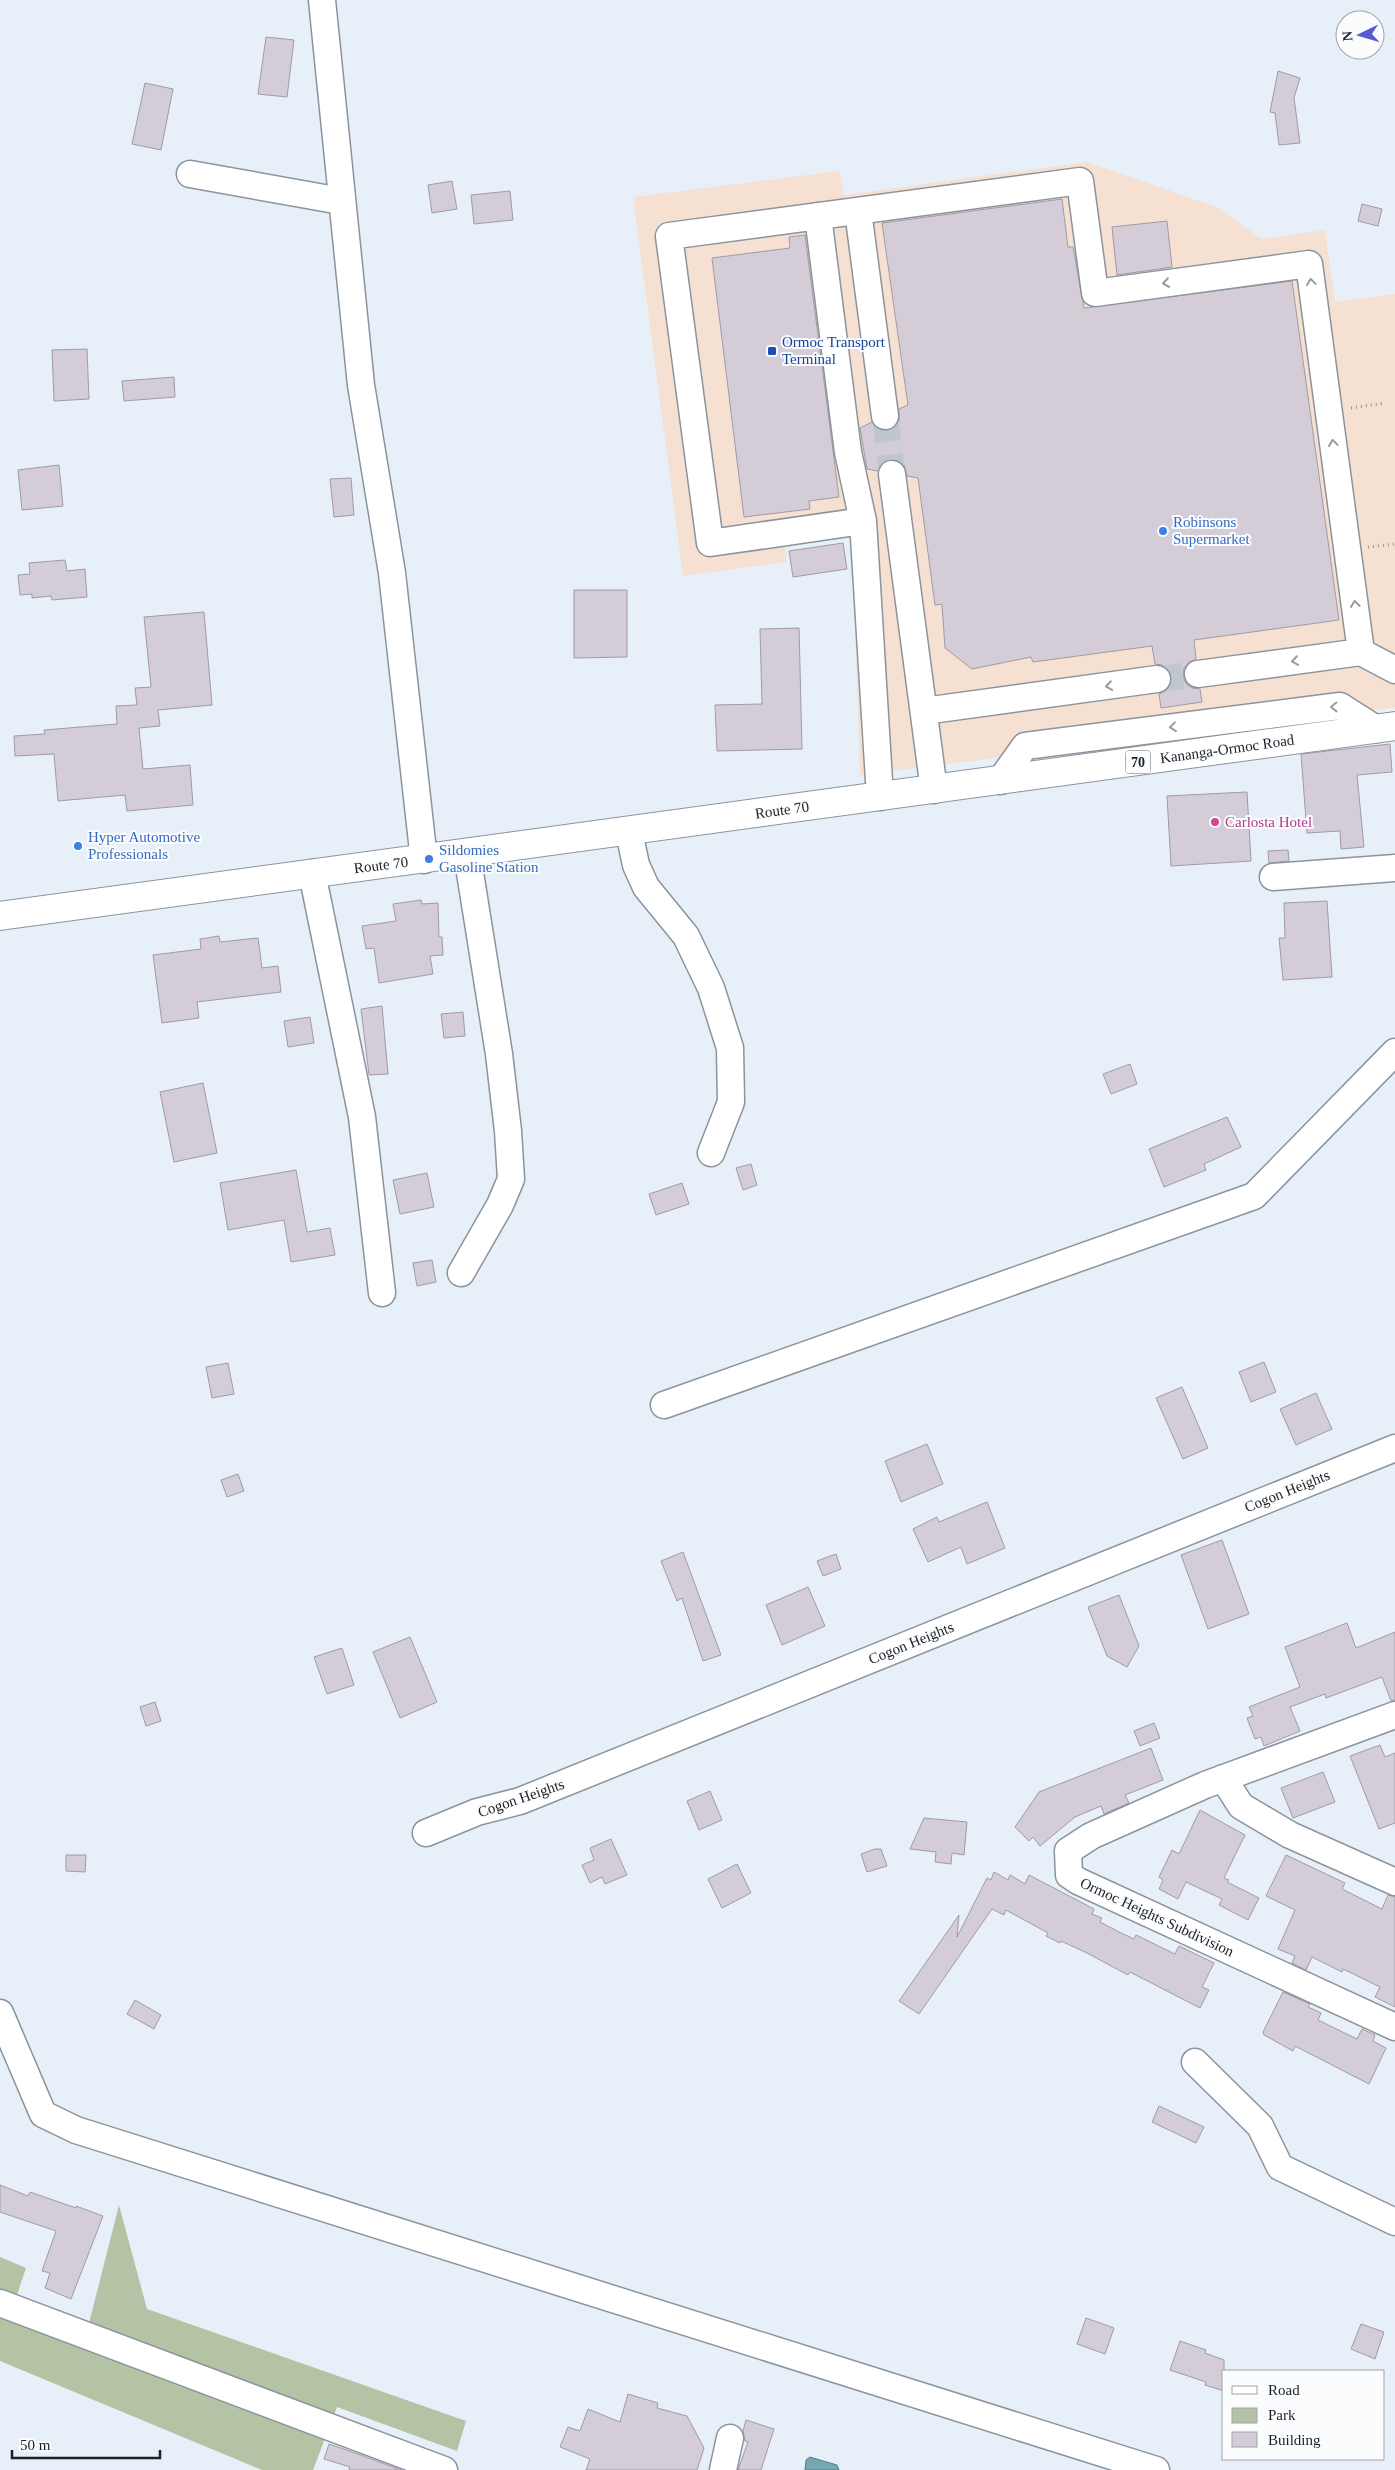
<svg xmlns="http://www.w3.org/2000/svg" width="1395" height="2470" font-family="'Times New Roman',serif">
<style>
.commercial{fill:#f5e0d2}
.green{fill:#b3c3a4}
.water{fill:#73a8b3;stroke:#597f88}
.building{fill:#d4cdd7;stroke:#a09aa4}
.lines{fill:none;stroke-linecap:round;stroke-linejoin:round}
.minor-tunnel{stroke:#bfc6ce;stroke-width:26;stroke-dasharray:26 13;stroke-linecap:butt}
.minor-casing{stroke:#8b949c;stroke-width:29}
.highway-casing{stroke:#8b949c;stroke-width:30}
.path{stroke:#8d949a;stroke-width:3;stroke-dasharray:1 4;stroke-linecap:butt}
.minor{stroke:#fff;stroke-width:26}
.highway{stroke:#fff;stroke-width:28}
.oneway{stroke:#999b9c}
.transit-dot{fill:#1a4fb4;stroke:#fafcfe;stroke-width:2}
.shop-dot{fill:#3f7fe0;stroke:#fafcfe;stroke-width:2}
.hotel-dot{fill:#d1479c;stroke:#fafcfe;stroke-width:2}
.labels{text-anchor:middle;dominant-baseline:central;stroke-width:4;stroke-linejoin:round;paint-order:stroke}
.shield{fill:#fafcfe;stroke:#5f6265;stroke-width:1}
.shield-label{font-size:14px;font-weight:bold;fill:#1d2024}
.transit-label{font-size:15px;fill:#164399;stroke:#fafcfe;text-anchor:start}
.shop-label{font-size:15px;fill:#366cbe;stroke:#fafcfe;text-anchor:start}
.street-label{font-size:15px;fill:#1d2024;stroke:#fafcfe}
.hotel-label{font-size:15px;fill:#b23c85;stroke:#fafcfe;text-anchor:start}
</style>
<rect width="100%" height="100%" fill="#e7f0f9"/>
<!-- commercial -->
<path class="commercial" d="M1087,162L1217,207L1262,239L1325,230L1335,302L1395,294V707L860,775L852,537L785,546L787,562L683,576L633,197L839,171L844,195Z"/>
<!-- green -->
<path class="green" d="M119,2205L147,2309L466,2421L457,2451L337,2407L313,2470H262L0,2361V2257L26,2268L13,2307L86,2335Z"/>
<!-- water -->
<path class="water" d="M810,2457L837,2465L839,2470H805L806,2460Z"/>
<!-- building -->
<path class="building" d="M266,37L294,40L287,97L258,94Z
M1278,71L1300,78L1294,98L1300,143L1279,145L1275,113L1270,112Z
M145,83L173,89L161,150L132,144Z
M452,181L457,209L432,213L428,185Z
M510,191L513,220L474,224L471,195Z
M1062,199L1068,247H1073L1084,308L1292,281L1339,620L1194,640L1196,659L1189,662L1184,668L1183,676L1186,684L1192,688L1200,689L1202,702L1161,708L1159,694L1167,690L1171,685L1172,677L1168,669L1162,665L1155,664L1152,646L1033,662L1031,657L972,669L945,648L942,604L935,605L918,478L907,476L904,465L897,460L891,459L883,462L878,471L867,469L860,428L872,422L880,430L887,431L894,428L899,421V409L908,405L882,223Z
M1362,204L1382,209L1378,226L1358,221Z
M1167,221L1172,267L1117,275L1112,227Z
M805,235L839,497L809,501L810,509L744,517L712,258L790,248L789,237Z
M87,349L89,399L54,401L52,350Z
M174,377L175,397L124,401L122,381Z
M59,465L63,506L22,510L18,470Z
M351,478L354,515L334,517L330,479Z
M843,543L847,569L793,577L789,551Z
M65,560L67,571L85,569L87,597L52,600L51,596L32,598V594L20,595L18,575L30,574L29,563Z
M574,590H627V657L574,658Z
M204,612L212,705L158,710L160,726L139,728L143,769L190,765L193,805L127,811L125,795L58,801L54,754L15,756L14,736L45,734L44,730L117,724L116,706L137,705L135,688L151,687L144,617Z
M799,628L802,749L717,751L715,705L762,704L760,629Z
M1390,744L1392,772L1357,775L1364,847L1341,849L1340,831L1307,833L1301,754Z
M1247,792L1251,861L1171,866L1167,796Z
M1288,850L1289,861L1269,863L1268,851Z
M421,900L422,904L438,903L439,937H442L443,955L430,956L433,974L379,983L374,948L366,949L362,926L396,921L393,904Z
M1327,901L1332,977L1283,980L1279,938H1285L1284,903Z
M219,936L220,942L258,938L262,968L278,966L281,992L197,1002L199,1018L162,1023L153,955L201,949L200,939Z
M382,1006L388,1074L369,1075L361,1009Z
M463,1012L465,1036L444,1038L441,1014Z
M310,1017L314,1043L288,1047L284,1021Z
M1130,1064L1137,1084L1111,1094L1103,1074Z
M203,1083L217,1153L174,1162L160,1092Z
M1227,1117L1241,1147L1204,1164L1206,1170L1164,1187L1149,1149Z
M751,1164L757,1185L743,1190L736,1168Z
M296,1170L307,1232L330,1228L335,1255L291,1262L284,1220L228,1230L220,1183Z
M427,1173L434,1207L400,1214L393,1180Z
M682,1183L689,1204L656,1215L649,1194Z
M432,1260L436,1282L417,1286L413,1263Z
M1264,1362L1276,1392L1251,1402L1239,1372Z
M228,1363L234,1394L212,1398L206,1367Z
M1182,1387L1208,1448L1183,1459L1156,1398Z
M1316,1393L1332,1429L1296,1445L1280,1409Z
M927,1444L943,1484L901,1502L885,1461Z
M238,1474L244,1491L227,1497L221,1480Z
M987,1502L1005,1548L967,1564L961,1547L928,1562L913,1529L937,1517L939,1522Z
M1222,1540L1249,1614L1208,1629L1181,1555Z
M683,1552L721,1655L703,1661L682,1598L677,1601L661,1561Z
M836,1554L841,1569L823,1576L817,1561Z
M808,1587L825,1626L782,1645L766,1605Z
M1119,1595L1139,1646L1127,1667L1107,1656L1088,1607Z
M1347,1623L1356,1648L1395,1632V1700L1391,1701L1382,1677L1326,1698L1325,1694L1290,1707L1300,1731L1264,1746L1261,1737L1255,1739L1247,1718L1253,1716L1249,1707L1300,1687L1285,1647Z
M410,1637L437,1702L400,1718L373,1652Z
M342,1648L354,1685L327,1694L314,1657Z
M155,1702L161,1721L146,1726L140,1707Z
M1154,1723L1160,1738L1140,1746L1134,1731Z
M1380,1745L1385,1757L1395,1753V1823L1379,1829L1350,1756Z
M1151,1748L1163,1780L1125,1795L1129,1803L1104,1814L1101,1806L1075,1817L1040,1846L1033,1837L1029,1841L1015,1827L1039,1792Z
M1323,1772L1335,1802L1293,1818L1281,1788Z
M710,1791L722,1820L699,1830L687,1801Z
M1200,1810L1245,1835L1224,1878L1229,1880L1227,1882L1259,1898L1248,1920L1219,1905L1222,1899L1186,1882L1178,1899L1159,1889L1163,1880L1159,1877L1172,1850L1179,1854Z
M924,1818L967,1822L964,1855L952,1853L951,1864L935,1862L936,1852L910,1849Z
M611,1839L627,1875L605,1884L602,1877L590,1883L582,1865L594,1860L590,1848Z
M875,1849H881L887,1866L867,1872L861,1854Z
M66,1855H86L85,1872L66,1871Z
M1286,1855L1345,1883L1342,1889L1382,1909L1388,1895L1395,1897V2007L1375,1997L1380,1987L1343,1969L1342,1972L1312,1957L1306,1970L1292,1963L1295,1956L1278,1949L1295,1910L1266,1896Z
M737,1864L751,1893L722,1908L708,1879Z
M994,1872L1008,1880L1010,1875L1025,1884L1029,1875L1094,1909L1092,1914L1102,1918L1100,1922L1119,1932L1134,1939L1136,1935L1175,1954L1179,1946L1214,1963L1202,1987L1209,1990L1200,2008L1130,1972L1128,1975L1087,1953L1061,1941L1060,1943L1046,1936L1048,1933L1006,1910L1004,1915L992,1909L919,2014L899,2001L959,1915L957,1937L987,1878L991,1880Z
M1283,1992L1310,2004L1308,2007L1321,2013L1318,2020L1357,2039L1362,2029L1375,2035L1373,2041L1386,2048L1369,2084L1295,2046L1293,2051L1264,2035L1263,2032Z
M135,2000L161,2015L154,2029L127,2014Z
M1159,2106L1204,2127L1196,2143L1152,2122Z
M0,2185L28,2196L30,2192L76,2208V2206L103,2216L71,2299L45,2288L50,2273L42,2271L56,2231L0,2212Z
M1086,2318L1114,2328L1105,2354L1077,2344Z
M1361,2324L1384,2332L1375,2359L1351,2349Z
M1180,2341L1206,2350L1205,2353L1224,2360V2391L1205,2385L1206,2382L1170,2370Z
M628,2394L658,2403L657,2408L687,2416L704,2448L697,2470H586L590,2459L560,2447L568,2427L580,2431L588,2409L620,2422Z
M746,2420L774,2429L761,2470H738L748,2442L745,2441L743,2431Z
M329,2444L355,2453L401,2470H349L350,2467L324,2459Z"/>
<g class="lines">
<!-- minor-tunnel -->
<path class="minor-tunnel" d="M885,416L892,474
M1157,679L1198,674"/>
<!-- minor casing -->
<g class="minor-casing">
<path id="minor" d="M322,0L361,385L392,573L424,860
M190,174L341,201
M858,211L885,416
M818,216L848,452L863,521L880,797
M892,474L934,790
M863,521L710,543L669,236L1080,181L1095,293L1309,264L1361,652
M1198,674L1361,652L1395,670
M924,711L1157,679
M1000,781L1025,746L1340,706L1376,729
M629,832L636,865L646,887L686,936L711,988L730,1048L731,1102L711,1153
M312,873L362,1117L382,1293
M1273,877L1395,868
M461,1273L500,1205L511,1179L508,1131L499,1054L467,854
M664,1405L1254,1196L1395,1052
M1395,1715L1205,1785L1091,1836L1068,1851L1069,1875L1078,1881L1395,2027
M1223,1778L1241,1806L1290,1835L1395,1882
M426,1833L477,1812L520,1801L1395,1448
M0,2013L43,2114L76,2130L1156,2470
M1195,2062L1260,2126L1280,2167L1395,2222
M0,2303L444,2470
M723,2470L730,2438"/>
</g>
<!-- highway casing -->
<g class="highway-casing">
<path id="highway" d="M0,916L1395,726"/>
</g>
<!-- path -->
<path class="path" d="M1351,408L1385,403
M1368,547L1395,544"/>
<!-- minor -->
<use href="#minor" class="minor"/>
<!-- highway -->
<use href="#highway" class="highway"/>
</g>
<!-- one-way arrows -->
<defs><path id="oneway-chevron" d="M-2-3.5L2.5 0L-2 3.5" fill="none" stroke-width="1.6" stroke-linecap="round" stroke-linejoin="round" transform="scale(1.25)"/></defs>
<g class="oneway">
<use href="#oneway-chevron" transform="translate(1311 282) rotate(-98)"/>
<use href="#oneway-chevron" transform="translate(1166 283) rotate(172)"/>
<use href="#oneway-chevron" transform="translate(1333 443) rotate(-98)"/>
<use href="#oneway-chevron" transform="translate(1355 604) rotate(-97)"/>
<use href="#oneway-chevron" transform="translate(1295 661) rotate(172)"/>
<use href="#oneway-chevron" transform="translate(1109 686) rotate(172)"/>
<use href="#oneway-chevron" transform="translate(1334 707) rotate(179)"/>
<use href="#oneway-chevron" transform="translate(1173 727) rotate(173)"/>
</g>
<!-- markers -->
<rect class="transit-dot" x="767" y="346" width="10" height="10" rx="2.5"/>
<g class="shop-dot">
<circle cx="1163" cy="531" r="5"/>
<circle cx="78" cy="846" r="5"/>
<circle cx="429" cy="859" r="5"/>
</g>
<circle class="hotel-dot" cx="1215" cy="822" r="5"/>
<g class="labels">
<!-- shield labels -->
<rect class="shield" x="1125.5" y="750.5" width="25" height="23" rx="4"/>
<g class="shield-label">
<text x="1138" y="762">70</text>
</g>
<!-- transit labels -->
<g class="transit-label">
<text x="782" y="342">Ormoc Transport<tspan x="782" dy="17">Terminal</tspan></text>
</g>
<!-- shop labels -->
<g class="shop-label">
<text x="1173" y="522">Robinsons<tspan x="1173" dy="17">Supermarket</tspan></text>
<text x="88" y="837">Hyper Automotive<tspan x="88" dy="17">Professionals</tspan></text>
<text x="439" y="850">Sildomies<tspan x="439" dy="17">Gasoline Station</tspan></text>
</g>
<!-- street labels -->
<g class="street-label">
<text transform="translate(1227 749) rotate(-8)">Kananga-Ormoc Road</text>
<text transform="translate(782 810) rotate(-8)">Route 70</text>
<text transform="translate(381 865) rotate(-7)">Route 70</text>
<text transform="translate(1287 1491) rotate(-22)">Cogon Heights</text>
<text transform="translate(911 1643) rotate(-22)">Cogon Heights</text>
<text transform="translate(521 1798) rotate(-19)">Cogon Heights</text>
<text transform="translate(1157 1917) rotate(25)">Ormoc Heights Subdivision</text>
</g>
<!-- hotel labels -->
<g class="hotel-label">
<text x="1225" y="822">Carlosta Hotel</text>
</g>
</g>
<!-- legend -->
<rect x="1222" y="2370" width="162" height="90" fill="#fafcfe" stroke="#a2a4a7"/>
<rect x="1232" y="2386" width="25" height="8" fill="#ffffff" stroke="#a2a4a7"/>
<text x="1268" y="2395" font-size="15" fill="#1d2024">Road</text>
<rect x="1232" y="2408" width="25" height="15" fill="#b3c3a4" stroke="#a2a4a7"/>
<text x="1268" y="2420" font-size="15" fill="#1d2024">Park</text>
<rect x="1232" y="2432" width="25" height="15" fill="#d4cdd7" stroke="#a2a4a7"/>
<text x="1268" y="2445" font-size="15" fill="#1d2024">Building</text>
<!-- north arrow -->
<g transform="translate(1360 35) rotate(265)"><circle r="24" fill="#fafcfe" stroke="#a2a4a7"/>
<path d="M0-4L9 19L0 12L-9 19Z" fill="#585cd3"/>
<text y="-8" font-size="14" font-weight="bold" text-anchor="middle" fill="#1d2024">N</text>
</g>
<!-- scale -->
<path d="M12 2450v8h148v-8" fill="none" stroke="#1d2024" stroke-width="2.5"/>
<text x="20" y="2450" font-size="15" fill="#1d2024" stroke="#fafcfe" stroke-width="4" paint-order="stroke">50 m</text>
</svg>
